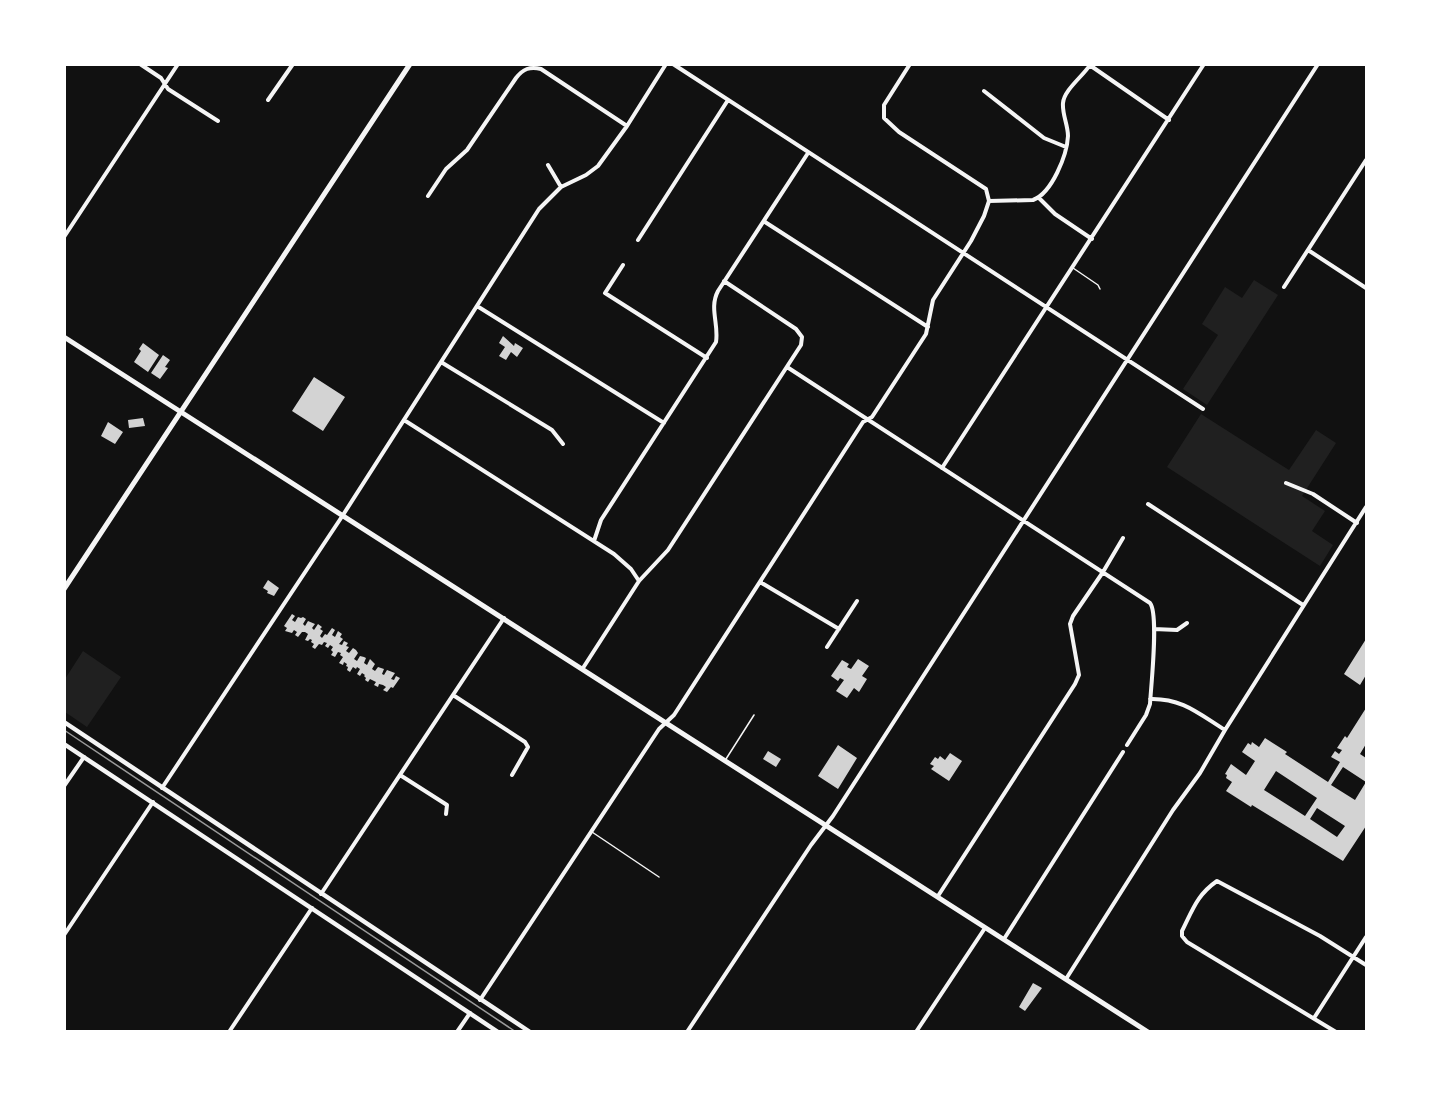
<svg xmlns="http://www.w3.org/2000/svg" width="1431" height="1096" font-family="'Titillium Web',sans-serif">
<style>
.green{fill:#202020}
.building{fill:#d3d3d3;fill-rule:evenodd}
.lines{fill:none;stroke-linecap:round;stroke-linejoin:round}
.service{stroke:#f5f5f5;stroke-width:1.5}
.minor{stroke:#f5f5f5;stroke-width:4}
.tertiary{stroke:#f5f5f5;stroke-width:4.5}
.secondary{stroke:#f5f5f5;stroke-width:5}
.primary{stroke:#f5f5f5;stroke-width:5}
.tram{stroke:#9a9a9a;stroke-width:1.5}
</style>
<rect width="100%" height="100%" fill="#111"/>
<!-- green -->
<path class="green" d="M1254,280L1278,295L1207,405L1183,389L1218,335L1202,324L1225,287L1242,298Z
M1201,414L1289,470L1316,430L1336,443L1302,496L1325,511L1312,531L1333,545L1320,566L1167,467Z
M83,651L121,677L87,727L65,712V679Z"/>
<!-- building -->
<path class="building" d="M503,336L514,346L515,343L523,348L517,357L511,352L506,360L499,356L505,347L499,343Z
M143,343L159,355L148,372L134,362L141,351L139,349Z
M163,355L170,360L165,367L168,368L160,379L151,373Z
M314,377L345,397L323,431L292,411Z
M143,418L145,426L129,428L128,420Z
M108,422L123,432L115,444L101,436Z
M268,580L279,588L274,596L267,593L268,591L263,588Z
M292,614L295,616L292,620L295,622L298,617L301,618L303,617L306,619L303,624L305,626L308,621L315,624L312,628L314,630L318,624L322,627L320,629L323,631L320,636L322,638L325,634L327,635L332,628L335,630L332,635L335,637L338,631L342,634L340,637L343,639L339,644L342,645L344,641L348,643L346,646L349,647L346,651L349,653L353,648L356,650L358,653L354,659L357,661L360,656L364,657L366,658L364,663L367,665L370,659L375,664L372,669L375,671L378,667L384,669L382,674L384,675L387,670L395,673L391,679L394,680L396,676L400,678L393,688L391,687L387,692L383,690L386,687L383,685L379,684L378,687L374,685L376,682L370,679L368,682L365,680L366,678L364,676L365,675L362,673L360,676L357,674L360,669L357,667L356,669L353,667L350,672L347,670L348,667L346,666L347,664L344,662L343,665L339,663L343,657L340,655L341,653L338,652L335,657L331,655L333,652L331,650L333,647L330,645L328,648L325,646L327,643L324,642L322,645L319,644L315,649L312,647L314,644L311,642L312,640L310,639L308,641L305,640L308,634L305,632H302L298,637L295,635L297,632L294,630L292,633L285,631L287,628L284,626Z
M1366,639V675L1360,685L1344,674Z
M858,659L869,666L862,676L867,679L859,692L854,688L847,698L836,691L844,680L840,678L838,681L831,676L842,660L849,664L847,667L851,669Z
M1366,708V744L1360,754L1366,758V826L1343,861L1252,805L1251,807L1226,791L1232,782L1226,778L1227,775L1225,774L1231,764L1246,775L1255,761L1242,752L1248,743L1251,745L1252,742L1259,747L1265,738L1287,752L1285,754L1328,782L1340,762L1331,757L1335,751L1339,754L1342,750L1337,748L1345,736L1347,738ZM1343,767L1366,782L1355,800L1331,785ZM1276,771L1317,798L1305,816L1264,790ZM1317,808L1345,826L1337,837L1310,819Z
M838,745L857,758L838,789L818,776Z
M768,751L781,759L776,767L763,759Z
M950,753L962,761L949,781L931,769L934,766L930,764L935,757L938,759L940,756L945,760Z
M1033,983L1042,988L1025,1011L1019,1007Z"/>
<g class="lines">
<!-- service -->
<path class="service" d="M1073,268L1098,285L1100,289
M726,759L754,715
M592,832L659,877"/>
<!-- minor -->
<path class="minor" d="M140,64L161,78L168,89L218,121
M673,64L1203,409
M1091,66L1169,120
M984,91L1044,138L1066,147
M268,100L293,64
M548,165L561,187
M428,196L446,169L467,150L516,78C523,69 530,66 541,69L627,126
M1039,198L1055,214L1092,239
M989,201L1033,200C1052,193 1067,155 1068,136C1068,125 1062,114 1063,103C1064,90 1083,76 1090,65
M765,222L928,327
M64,237L178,64
M638,240L728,100
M1308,250L1366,288
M623,265L605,293L707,358
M1284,287L1366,160
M477,306L664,423
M441,362L552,430L563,444
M787,367L1150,603C1159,614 1151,686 1150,704L1146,715L1127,745
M404,420L614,554L631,569L639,581
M942,468L1204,64
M1286,483L1313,494L1357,523
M1148,504L1303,605
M594,541L601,520L716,342C719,324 709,308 718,291L808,153
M760,582L839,629
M1154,629L1177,630L1187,623
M827,647L857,601
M583,668L639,581L668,550L801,345L802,337L796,329L724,281
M453,695L525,742L528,747L512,775
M1150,699C1182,698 1199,714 1225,730
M400,775L447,805L446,814
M64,786L84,757
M162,788L343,515L539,209L561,187L586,175L598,166L627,126L666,64
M321,894L504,618
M938,896L1075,684L1079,675L1070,624L1073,616L1103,572L1123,538
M64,935L153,802
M1004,939L1123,752
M1066,979L1173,810L1200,773L1225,730L1366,507
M480,1000L659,729L674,715L863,422L872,417L926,334L933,300L971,241L984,216L989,201L986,189L899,132L884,118V105L910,64
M1314,1018L1366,937
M229,1032L312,908
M457,1032L470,1013
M687,1032L811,845L833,816L1318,64
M916,1032L985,928
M1336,1032L1187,942L1182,936V931C1193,909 1197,895 1217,881L1320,936L1366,965"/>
<!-- tertiary -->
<path class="tertiary" d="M64,722L530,1032
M64,744L498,1032"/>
<!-- secondary -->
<path class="secondary" d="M64,589L410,64"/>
<!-- primary -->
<path class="primary" d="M64,337L1148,1032"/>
<!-- tram -->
<path class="tram" d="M64,730L516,1032"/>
</g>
<!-- border -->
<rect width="1431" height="1096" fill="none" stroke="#ffffff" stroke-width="132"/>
</svg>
